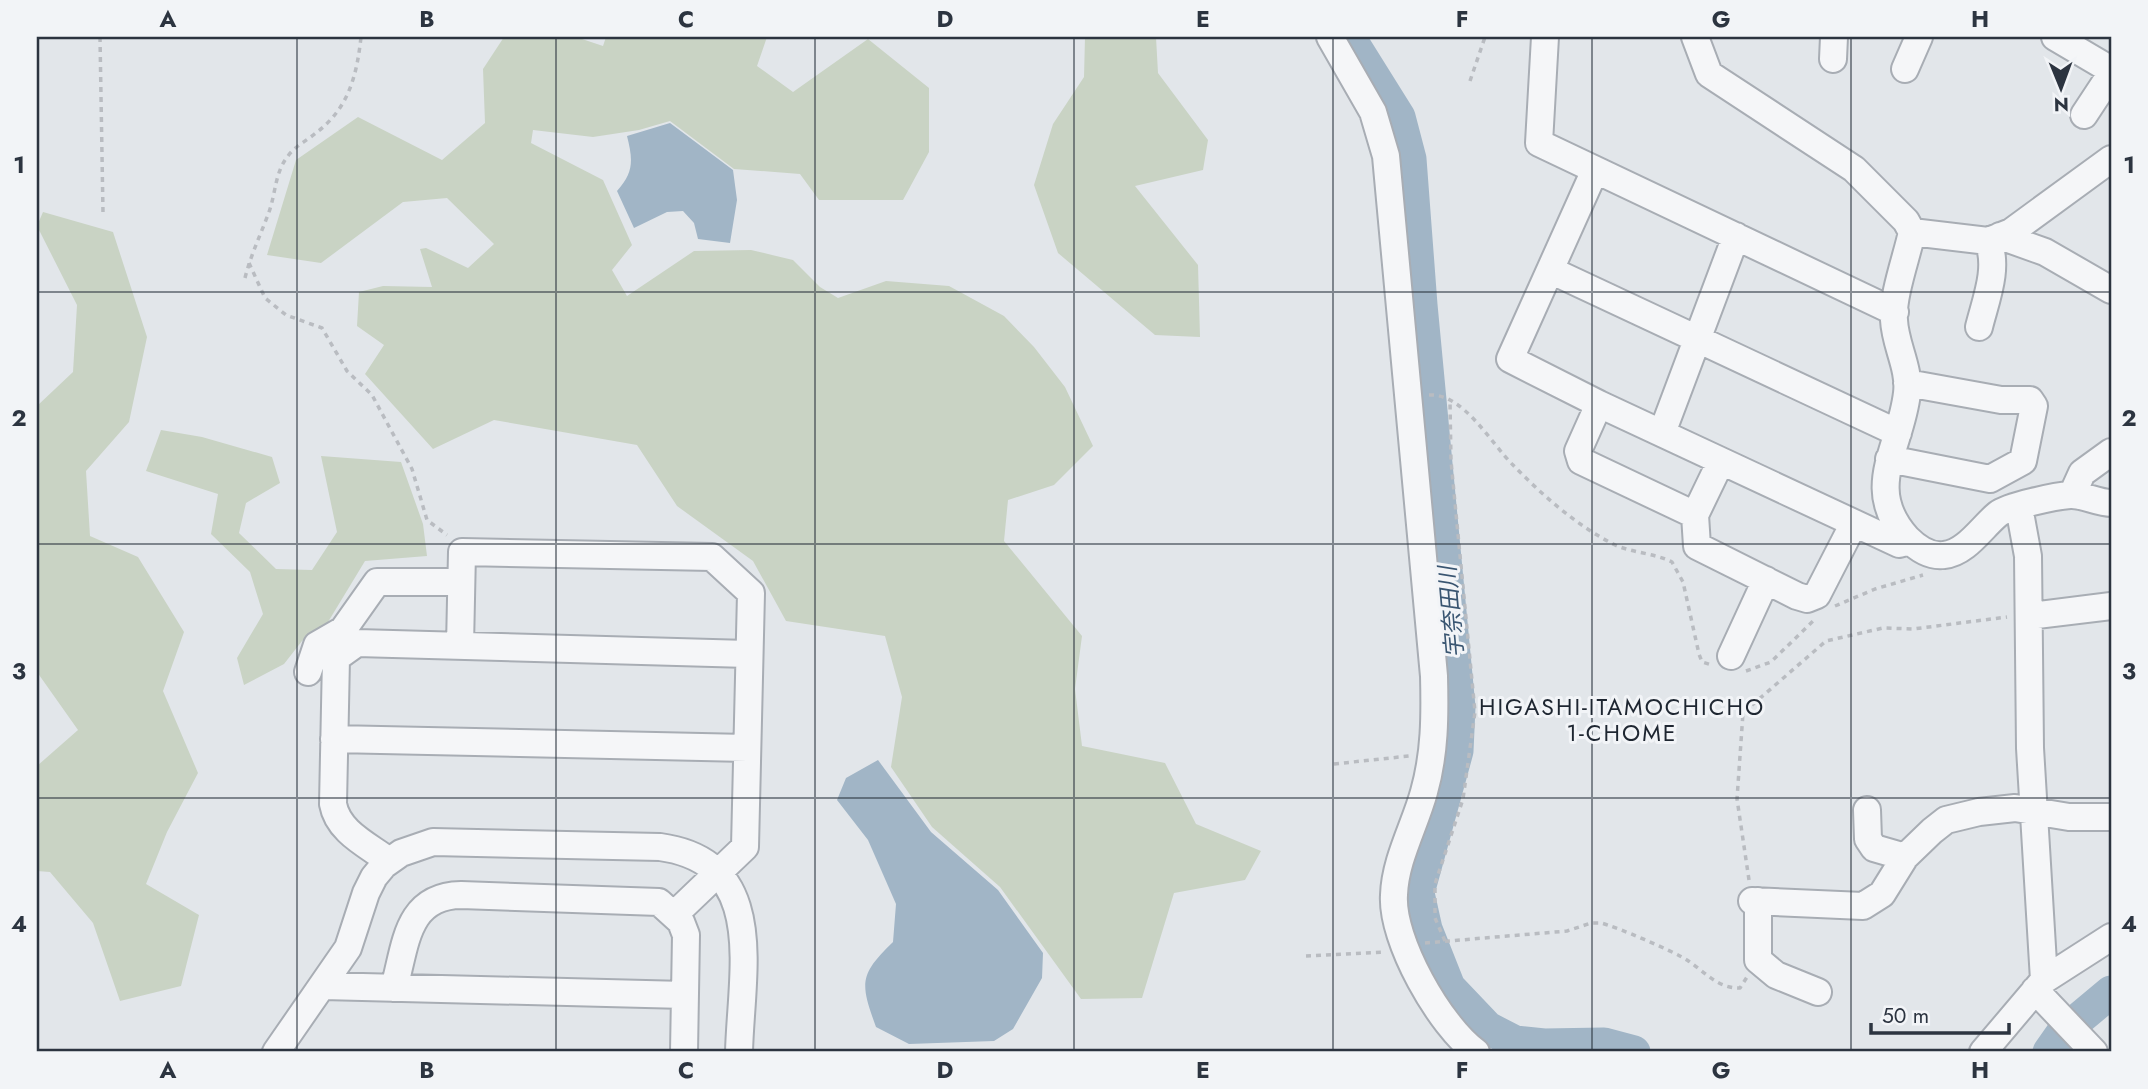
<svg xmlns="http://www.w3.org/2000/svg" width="2148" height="1089" font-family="Jost,'Noto Sans JP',sans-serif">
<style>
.green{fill:#c9d3c4}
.water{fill:#a1b5c6}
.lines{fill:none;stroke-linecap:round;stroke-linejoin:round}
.river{stroke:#a1b5c6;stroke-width:33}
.minor-casing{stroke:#a8adb4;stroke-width:30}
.path{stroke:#b9bcc1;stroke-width:3.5;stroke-dasharray:5 5;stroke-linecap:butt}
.minor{stroke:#f5f6f8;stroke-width:26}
.grid{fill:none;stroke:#2c3440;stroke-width:2;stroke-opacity:0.55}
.labels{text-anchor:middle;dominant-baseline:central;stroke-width:6;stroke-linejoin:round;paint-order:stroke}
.water-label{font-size:23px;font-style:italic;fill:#395571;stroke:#f2f4f7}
.neighbourhood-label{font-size:23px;letter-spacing:2px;fill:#1e2631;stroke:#f2f4f7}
.neatline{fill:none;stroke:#2c3440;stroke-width:2.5}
.grid-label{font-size:23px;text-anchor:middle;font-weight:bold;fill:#2c3440}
</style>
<rect width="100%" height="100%" fill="#e2e6ea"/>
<!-- green -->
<path class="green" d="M504,37H576L603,46L606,37H767L757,66L793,92L868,39L929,88V152L903,200H819L800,174L734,169L670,121L639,130L593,137L533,130L531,143L603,180L632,245L612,270L627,296L694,251L751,250L793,260L820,287L838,298L886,281L949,286L1004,316L1034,347L1065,387L1093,446L1054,485L1008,500L1004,541L1082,636L1075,689L1082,746L1165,763L1196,824L1261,851L1245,880L1174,893L1142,998L1081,999L1000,887L932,827L891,767L902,697L885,636L786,621L753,561L677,506L637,445L494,420L433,449L365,374L384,345L357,326L359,292L383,286L432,287L420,249L426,248L468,268L494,244L447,198L403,202L321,263L267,255L296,160L358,117L442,160L485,123L483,69Z
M1085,37H1156L1158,73L1208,140L1203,170L1135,186L1198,265L1200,337L1155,335L1058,253L1034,185L1053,124L1084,77Z
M43,212L113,232L147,337L129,422L86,471L90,536L138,557L184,632L163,691L198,773L167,832L146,884L199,915L181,986L120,1001L93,923L50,872L37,871V766L78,730L37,672V406L73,372L77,305L37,226Z
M161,430L202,437L272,457L280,483L246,503L239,533L276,569L312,570L337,532L321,456L401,462L423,524L427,556L365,561L328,622L302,641L284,664L244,685L237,658L263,614L250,572L211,534L218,494L146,471Z"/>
<!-- water -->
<path class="water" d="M670,123L733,170L737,200L730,243L698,239L694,223L683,211L667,212L634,228L617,191C634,172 633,160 627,136Z
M878,760L931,832L998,890L1043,953L1042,978L1013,1029L994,1041L909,1044L876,1027C860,983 859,975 893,942L896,904L868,840L837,800L846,778Z"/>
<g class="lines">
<!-- river -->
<path class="river" d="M1349,37L1399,117L1410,159L1421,305L1459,707L1457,751L1418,893L1426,929L1449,987L1488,1028L1515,1042L1544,1045L1604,1044L1634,1052
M2049,1052L2063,1032L2111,992"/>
<!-- minor casing -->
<g class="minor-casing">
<path id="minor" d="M1330,37L1373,112L1386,156L1434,676C1435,716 1435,753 1424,792C1415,825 1395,860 1394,895C1391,940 1440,1026 1476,1052
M1545,37L1539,143L1895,312
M1695,37L1709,74L1854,169L1906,221L1912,232C1907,256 1892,296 1894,320C1895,345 1910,368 1907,393C1901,448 1862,488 1907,538C1917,548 1929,557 1944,555C1966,553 1982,527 1998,514C2008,506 2056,496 2070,495C2082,494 2098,503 2111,503
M2055,37L2111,70
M1833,59L1834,37
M1905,69L1919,37
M2084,115L2111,74
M1595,170L1510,359L1599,404L1899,544L1910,541
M1912,232L1988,241L2011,232L2111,159
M2000,236L2045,252L2111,290
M1550,270L1898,433
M1979,327C1986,299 1999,268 1988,241
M1599,404L1578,451L1581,461L1695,515
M1662,433L1736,236
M1889,459L1990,479L2023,461L2034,406L2030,400H2001L1907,383
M1721,461L1695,515L1697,546L1797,596L1807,599L1817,595L1854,523
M2072,495L2082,473L2111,452
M2019,507L2028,556L2030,748L2044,980
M2030,616L2111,606
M460,646L462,552L712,557L751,593L745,847L675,914
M1731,656L1766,580
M308,672L317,645L343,630L377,582H461
M334,739L747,748
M1867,810L1868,839L1874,848L1905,857
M389,861C368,845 338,832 333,804L336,658L357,643L748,654
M1752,901L1863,906L1882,894L1905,857L1932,831L1946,820L1979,812L2015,808L2069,817H2111
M1758,901V960L1776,975L1818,992
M323,986L685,995
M394,988C406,945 406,896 461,895L659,902L681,922L686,935L684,1052
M2035,990L2094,1052
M276,1052L348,948L366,893L374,877L384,865L401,853L433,842L660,847C769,862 741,971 739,1052
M1983,1052L2044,980L2111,937"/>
</g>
<!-- path -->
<path class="path" d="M100,37L103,213
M1470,81L1485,37
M249,263L265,298L286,315L322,328L347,371L372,395L412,469L427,520L447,535
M245,278C251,254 261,234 269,212C276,192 275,172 288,156C295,146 308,140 317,132C349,108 357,74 361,37
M1429,395C1463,393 1490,442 1513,465C1542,495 1577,526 1615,545C1633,553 1654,553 1672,562L1683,582L1699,654L1702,662L1712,665
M1835,606L1875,589L1923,575
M1746,671L1771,662L1814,620
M1334,764L1409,756
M1749,880L1737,799L1743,713L1826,641L1883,628L1913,629L2007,617
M1445,941L1435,918V884L1463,799L1475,712L1451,461L1450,402
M1425,943L1567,931L1591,923H1601C1617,927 1673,951 1687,960C1704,971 1718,989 1740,988L1747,977
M1306,956L1384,952
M1044,1052H1063"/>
<!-- minor -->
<use href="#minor" class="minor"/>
</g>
<!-- grid -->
<path class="grid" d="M297,37V1052M556,37V1052M815,37V1052M1074,37V1052M1333,37V1052M1592,37V1052M1851,37V1052M37,292H2111M37,544H2111M37,798H2111"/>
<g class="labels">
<!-- water labels -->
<g class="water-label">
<text transform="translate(1451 612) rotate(-95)">宇奈田川</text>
</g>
<!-- neighbourhood labels -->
<g class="neighbourhood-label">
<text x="1622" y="707">HIGASHI-ITAMOCHICHO<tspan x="1622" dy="26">1-CHOME</tspan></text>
</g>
</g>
<!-- border -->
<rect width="2148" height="1089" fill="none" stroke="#f2f4f7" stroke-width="77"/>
<!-- north arrow -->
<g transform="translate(2061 88) rotate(179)" stroke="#f2f4f7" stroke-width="5" paint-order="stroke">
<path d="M0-5L12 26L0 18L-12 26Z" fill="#2c3440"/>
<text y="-10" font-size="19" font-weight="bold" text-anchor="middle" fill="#2c3440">N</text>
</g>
<!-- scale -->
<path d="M1871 1023v10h138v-10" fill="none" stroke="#2c3440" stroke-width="3.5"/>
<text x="1882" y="1023" font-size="21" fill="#2c3440" stroke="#f2f4f7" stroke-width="5" paint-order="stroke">50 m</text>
<rect x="38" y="38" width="2072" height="1012" class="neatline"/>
<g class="grid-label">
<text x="168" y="27">A</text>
<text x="427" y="27">B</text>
<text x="686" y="27">C</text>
<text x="945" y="27">D</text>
<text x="1203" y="27">E</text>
<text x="1462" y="27">F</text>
<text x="1721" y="27">G</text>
<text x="1980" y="27">H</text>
<text x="19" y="173">1</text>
<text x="2129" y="173">1</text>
<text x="19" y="426">2</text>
<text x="2129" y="426">2</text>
<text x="19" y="679">3</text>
<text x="2129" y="679">3</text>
<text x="19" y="932">4</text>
<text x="2129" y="932">4</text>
<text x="168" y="1078">A</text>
<text x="427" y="1078">B</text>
<text x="686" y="1078">C</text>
<text x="945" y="1078">D</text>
<text x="1203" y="1078">E</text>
<text x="1462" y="1078">F</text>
<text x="1721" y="1078">G</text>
<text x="1980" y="1078">H</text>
</g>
</svg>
